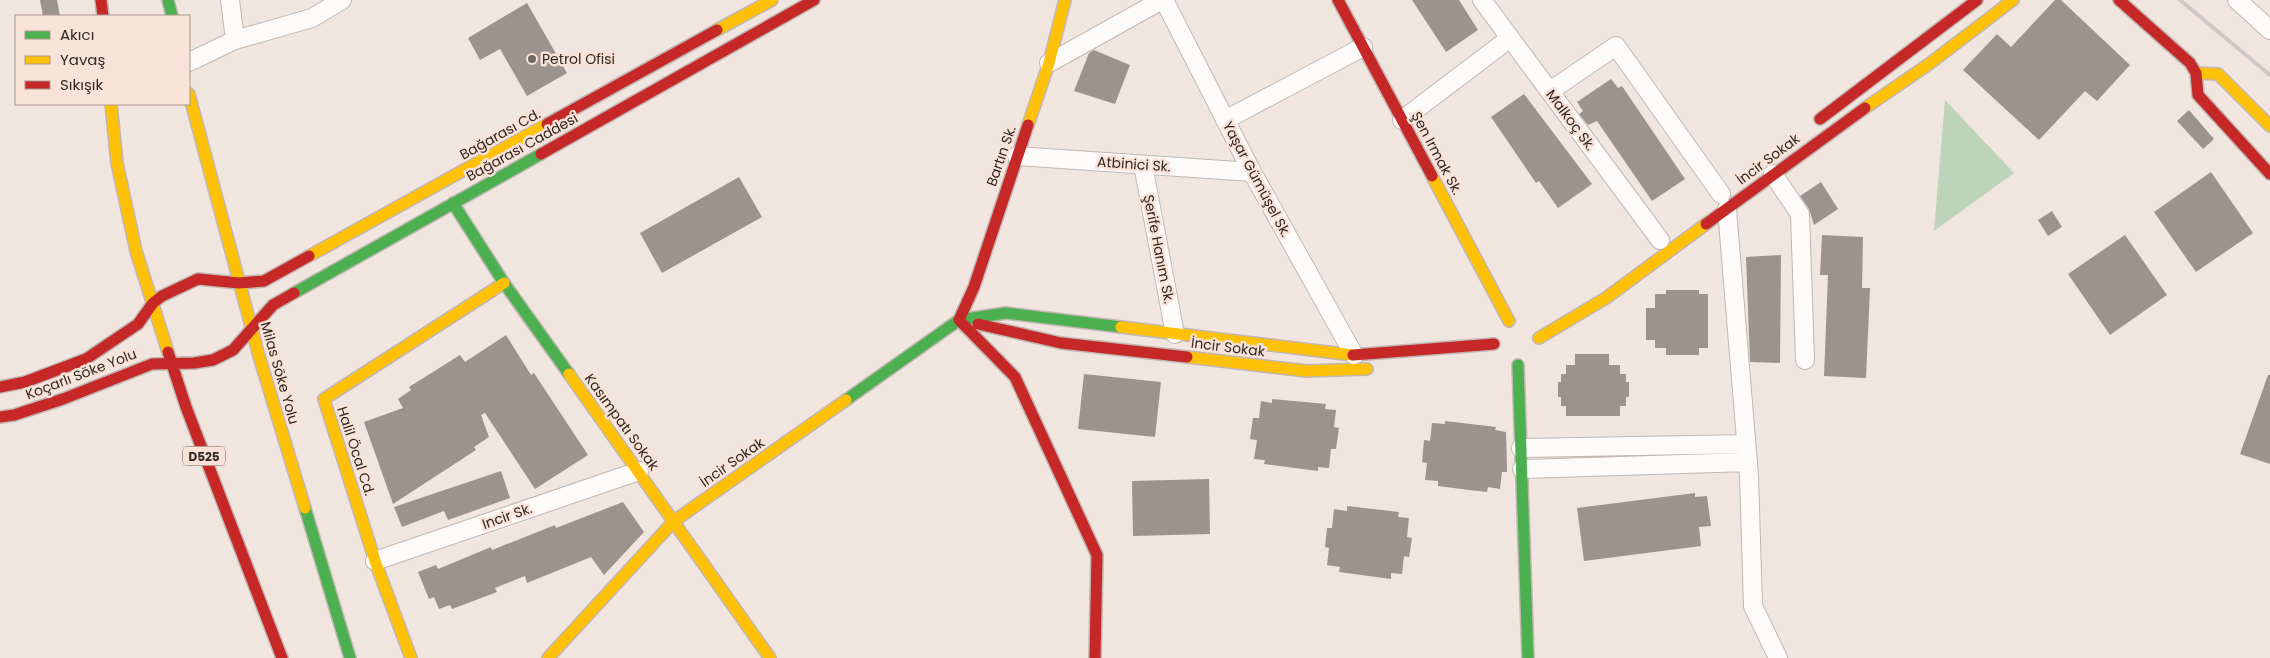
<svg xmlns="http://www.w3.org/2000/svg" width="2270" height="658" font-family="Poppins,sans-serif">
<style>
.green{fill:#bdd4ba}
.building{fill:#9c938f}
.lines{fill:none;stroke-linecap:round;stroke-linejoin:round}
.street-casing{stroke:#c1b7b2;stroke-width:20}
.fast-casing{stroke:#c1b7b2;stroke-width:14}
.slow-casing{stroke:#c1b7b2;stroke-width:14}
.jam-casing{stroke:#c1b7b2;stroke-width:14}
.street{stroke:#fdfbfa;stroke-width:18}
.fast{stroke:#4caf50;stroke-width:11}
.slow{stroke:#ffc107;stroke-width:11}
.jam{stroke:#c62828;stroke-width:11}
.rail{stroke:#ccc9c8;stroke-width:4}
.poi-dot{fill:#746a65;stroke:#f9e2d7;stroke-width:2}
.labels{text-anchor:middle;dominant-baseline:central;stroke-width:5;stroke-linejoin:round;paint-order:stroke}
.shield{fill:#f9e2d7;stroke:#6c6059;stroke-width:1}
.shield-label{font-size:12px;font-weight:bold;fill:#302823}
.poi-label{font-size:14px;fill:#302823;stroke:#f9e2d7;text-anchor:start}
.street-label{font-size:14px;fill:#302823;stroke:#f9e2d7}
</style>
<rect width="100%" height="100%" fill="#f1e5df"/>
<!-- green -->
<path class="green" d="M1945,100L2014,173L1934,231Z"/>
<!-- building -->
<path class="building" d="M40,0H57L60,16H43Z
M1412,0H1459L1478,30L1446,52Z
M2055,0H2061L2130,65L2097,101L2085,91L2039,140L1963,70L1997,34L2011,47Z
M527,3L567,73L527,96L500,49L480,60L468,38Z
M1094,50L1130,65L1115,104L1074,91L1089,53Z
M1611,79L1618,88L1622,86L1685,179L1652,201L1597,121L1588,125L1579,114L1583,111L1577,102Z
M1524,94L1592,184L1558,208L1539,181L1536,183L1491,117Z
M2189,110L2214,139L2203,149L2177,121Z
M2211,172L2253,233L2196,272L2154,212Z
M739,177L762,217L662,273L640,233Z
M1821,182L1838,209L1814,225L1809,209L1800,196Z
M2052,211L2062,227L2048,236L2038,220Z
M1822,235L1863,237L1862,288H1870L1866,378L1824,376L1828,275H1820Z
M2125,235L2167,295L2110,335L2068,274Z
M1781,255L1780,363L1750,362L1746,257Z
M1666,290H1699V294H1708V348H1699V355H1666V348H1655V340H1646V308H1655V294H1666Z
M506,335L531,375L534,373L588,455L535,489L485,413L481,415L489,437L474,447L476,450L393,504L364,422L403,408L398,399L411,390L409,387L460,355L465,362Z
M1575,354H1609V365H1620V374H1626V382H1629V397H1626V406H1620V416H1566V406H1561V397H1558V382H1561V374H1566V365H1575Z
M1084,374L1161,382L1155,437L1078,429Z
M2268,375H2270V464L2240,454Z
M1272,399L1326,404L1325,409L1336,410L1334,427L1339,428L1336,449H1331L1329,468L1318,467V471L1264,464L1265,460L1254,459L1257,440L1250,439L1253,418H1259L1261,401L1272,403Z
M1445,421L1496,427L1495,430L1506,432L1507,468V472H1502L1500,489L1488,487L1487,492L1469,490L1438,486V481L1425,480L1427,463L1422,462L1424,440L1430,441L1432,423L1445,424Z
M501,471L510,498L448,520L444,511L402,527L394,507Z
M1209,479L1210,534L1133,536L1132,481Z
M1695,493V497L1707,496L1711,526L1699,527L1701,546L1584,561L1577,508Z
M623,502L644,532L604,575L591,557L527,583L525,576L495,588L497,592L452,609L450,605L439,609L434,597L429,599L418,572L436,565L438,569L491,547L492,550L555,525L556,528Z
M1347,506L1399,512L1398,517L1409,518L1407,537L1412,538L1409,557L1404,556L1402,574L1391,573V579L1339,572L1340,567L1327,565L1329,548L1325,547L1327,528H1332L1334,509L1347,511Z"/>
<g class="lines">
<!-- street casing -->
<g class="street-casing">
<path id="street" d="M230,0L235,40
M1164,0L1252,172L1354,355
M1482,0L1660,240
M2237,0L2270,30
M189,62L235,40L312,18L342,0
M1049,63L1162,0
M1550,91L1616,46L1721,194
M1225,120L1363,47
M1402,120L1510,38
M1017,156L1252,172
M1143,165L1175,334
M1773,174L1800,214L1805,360
M1727,209L1749,476L1753,606L1778,658
M1521,448L1746,444
M1522,469L1748,462
M375,561L639,471"/>
</g>
<!-- fast casing -->
<g class="fast-casing">
<path id="fast" d="M168,0L172,16
M453,203L504,283L569,374
M294,293L541,154
M1518,365L1528,658
M846,400L959,320L1006,313L1121,327
M305,508L350,658"/>
</g>
<!-- slow casing -->
<g class="slow-casing">
<path id="slow" d="M717,30L772,0
M2196,73L2218,74L2270,126
M189,94L259,356L305,508
M111,104L117,163L136,251L168,352
M1865,108L1929,64L2013,0
M1028,125L1049,63L1065,0
M1432,176L1509,321
M309,256L547,124
M1121,327L1353,355
M1539,338L1606,298L1706,224
M1187,357L1307,371L1367,369
M569,374L770,658
M411,658L375,561L324,399L504,283
M548,658L674,521L846,400"/>
</g>
<!-- jam casing -->
<g class="jam-casing">
<path id="jam" d="M101,0L103,16
M1338,0L1432,176
M2119,0L2190,63L2196,73L2198,95L2270,174
M1820,119L1977,0
M547,124L717,30
M541,154L814,0
M1706,224L1865,108
M959,320L1015,377L1097,555L1095,658
M959,320L974,287L1028,125
M978,324L1061,343L1187,357
M168,352L186,407L282,658
M1353,355L1494,344
M0,387L25,382L86,359L138,324L153,303L162,296L198,279L239,283L264,281L309,256
M0,417L14,415L63,399L152,364L194,363L213,360L233,350L273,305L294,293"/>
</g>
<!-- street -->
<use href="#street" class="street"/>
<!-- fast -->
<use href="#fast" class="fast"/>
<!-- slow -->
<use href="#slow" class="slow"/>
<!-- jam -->
<use href="#jam" class="jam"/>
<!-- rail -->
<path class="rail" d="M2180,0L2270,75"/>
</g>
<!-- markers -->
<circle class="poi-dot" cx="532" cy="59" r="5"/>
<g class="labels">
<!-- shield labels -->
<rect class="shield" x="183" y="446.5" width="42" height="19" rx="4"/>
<g class="shield-label">
<text x="204" y="456">D525</text>
</g>
<!-- poi labels -->
<g class="poi-label">
<text x="542" y="59">Petrol Ofisi</text>
</g>
<!-- street labels -->
<g class="street-label">
<text transform="translate(1571 120) rotate(53)">Malkoç Sk.</text>
<text transform="translate(500 134) rotate(-29)">Bağarası Cd.</text>
<text transform="translate(522 147) rotate(-29)">Bağarası Caddesi</text>
<text transform="translate(1437 153) rotate(62)">Şen Irmak Sk.</text>
<text transform="translate(1001 156) rotate(-71)">Bartın Sk.</text>
<text transform="translate(1768 159) rotate(-37)">İncir Sokak</text>
<text transform="translate(1134 164) rotate(4)">Atbinici Sk.</text>
<text transform="translate(1257 179) rotate(62)">Yaşar Gümüşel Sk.</text>
<text transform="translate(1159 249) rotate(79)">Şerife Hanım Sk.</text>
<text transform="translate(1228 347) rotate(7)">İncir Sokak</text>
<text transform="translate(280 373) rotate(74)">Milas Söke Yolu</text>
<text transform="translate(81 374) rotate(-21)">Koçarlı Söke Yolu</text>
<text transform="translate(622 422) rotate(54)">Kasımpatı Sokak</text>
<text transform="translate(356 451) rotate(72)">Halil Öcal Cd.</text>
<text transform="translate(732 462) rotate(-35)">İncir Sokak</text>
<text transform="translate(507 516) rotate(-19)">Incir Sk.</text>
</g>
</g>
<!-- legend -->
<rect x="15" y="15" width="175" height="90" fill="#f9e2d7" stroke="#a9988f"/>
<rect x="25" y="31" width="25" height="8" fill="#4caf50" stroke="#a9988f"/>
<text x="60" y="40" font-size="15" fill="#302823">Akıcı</text>
<rect x="25" y="56" width="25" height="8" fill="#ffc107" stroke="#a9988f"/>
<text x="60" y="65" font-size="15" fill="#302823">Yavaş</text>
<rect x="25" y="81" width="25" height="8" fill="#c62828" stroke="#a9988f"/>
<text x="60" y="90" font-size="15" fill="#302823">Sıkışık</text>
</svg>
